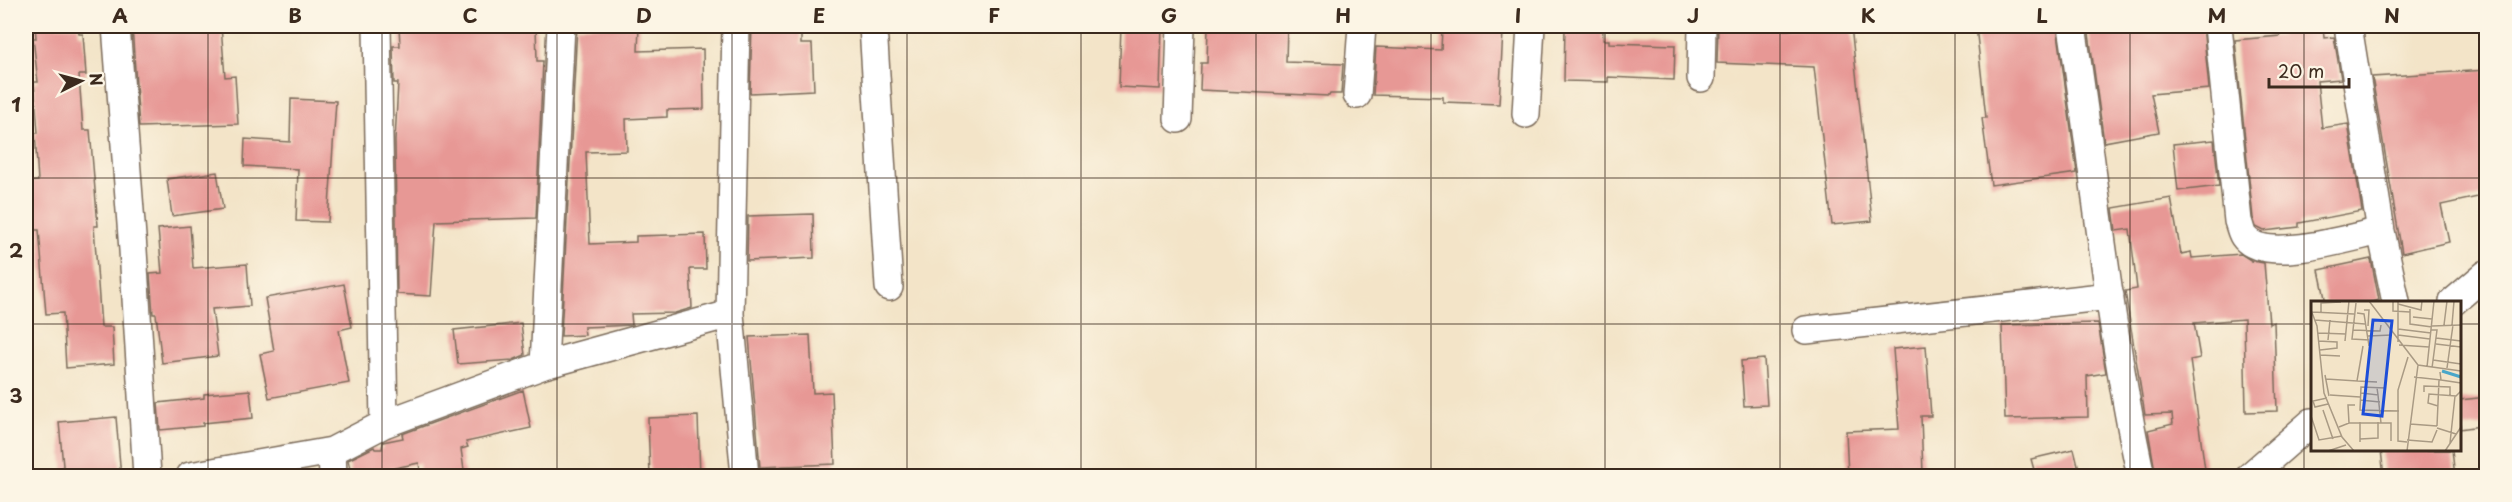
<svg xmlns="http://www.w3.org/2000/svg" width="2512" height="502" font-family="'Playpen Sans',sans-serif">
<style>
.building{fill:#e79895}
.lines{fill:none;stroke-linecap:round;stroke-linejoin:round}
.minor-casing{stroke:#7b6b5a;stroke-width:30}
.minor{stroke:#fff;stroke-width:27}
.grid{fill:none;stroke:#3b2a1e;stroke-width:1.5;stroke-opacity:0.55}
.inset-river{fill:none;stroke:#4aa7c9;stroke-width:3}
.inset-road{fill:none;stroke:#a99a84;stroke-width:1.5}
.view{fill:#1d4ed8;fill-opacity:0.15;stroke:#1d4ed8;stroke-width:3}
.inset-edge{fill:none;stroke:#3b2a1e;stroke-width:3}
.neatline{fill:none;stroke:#3b2a1e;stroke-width:2}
.grid-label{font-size:20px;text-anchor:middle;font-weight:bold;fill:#3b2a1e}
</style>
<rect width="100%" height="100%" fill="#fcf5e5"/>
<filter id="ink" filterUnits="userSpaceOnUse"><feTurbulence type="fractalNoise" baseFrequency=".0167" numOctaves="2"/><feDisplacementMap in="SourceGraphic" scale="12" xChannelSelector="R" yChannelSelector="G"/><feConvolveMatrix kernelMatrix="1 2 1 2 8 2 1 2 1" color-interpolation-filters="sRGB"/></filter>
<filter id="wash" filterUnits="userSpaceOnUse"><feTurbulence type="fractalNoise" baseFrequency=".008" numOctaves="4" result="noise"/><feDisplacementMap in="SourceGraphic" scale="24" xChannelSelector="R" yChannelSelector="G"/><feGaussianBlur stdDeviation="1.35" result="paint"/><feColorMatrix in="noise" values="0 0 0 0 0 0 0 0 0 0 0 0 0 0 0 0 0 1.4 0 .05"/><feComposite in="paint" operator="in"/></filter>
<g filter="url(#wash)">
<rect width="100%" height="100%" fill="#f3e4c8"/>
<g id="blocks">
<!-- building -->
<path class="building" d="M35,26H78L79,34H83L86,75H79L83,130H90L98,226H94L101,327H112L114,364L66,368L63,313L46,314L39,230H29L26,182L38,181L35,133H38L34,82H38L33,38H36Z
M132,26H221L225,77L235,76L238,124L139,127Z
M399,26H536L537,61H543L536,218L436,221L431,296L397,294L395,141L398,83H394L393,46H400Z
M577,26H639L638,51L703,49L704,109L667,110V117L626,119L627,151L586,152L590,244L636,242V236L705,234L706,269H690L692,308L675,313L631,314L632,325L584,327L585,335L561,336Z
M752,26H801V44H812L814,90L750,93Z
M1121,26H1162L1160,89L1119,87Z
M1208,26H1287L1286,62L1343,64L1341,94H1330L1329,96L1200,90L1201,63H1207Z
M1565,26H1603V40H1609V43L1675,45L1674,80L1608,77V82L1564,81Z
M1718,26H1784V30L1851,26L1872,221L1832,225L1814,67L1717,63Z
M1976,26H2057L2077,173L1991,185L1982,118H1986Z
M2088,26H2203L2209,89L2151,94L2159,132L2104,142Z
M2279,26H2323L2324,38L2334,37L2341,79L2317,81L2322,128L2348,124L2362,211L2299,223V227L2264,231L2256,227L2253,218L2235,40L2280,36Z
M1442,28L1503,31L1499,104L1443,102V97L1373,95L1376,47L1441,50Z
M2487,70V195L2441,205L2449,242L2402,253L2372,77Z
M291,99L336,101L328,222L296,221L298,169L244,166L245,139L290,142Z
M2214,140L2219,186L2178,191L2173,144Z
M217,172L223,209L172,216L167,179Z
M2171,198L2181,254L2191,252L2192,258L2241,254L2252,261L2264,263L2269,324L2274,322L2277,411L2246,412L2244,319L2194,323L2200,358L2190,360L2206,477H2156L2148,430L2173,424L2172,414L2145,415L2125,291L2137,289L2130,229L2116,231L2113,208Z
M813,214L814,258L747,261L748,216Z
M190,226L193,268L247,264L250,306L212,309L218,356L162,363L156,314H153L150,274L162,273L158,229Z
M2371,259L2379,300L2368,303H2326L2319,270Z
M344,284L352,327L339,330L349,383L269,398L260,354L274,351L265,298Z
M521,323L525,355L513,360L458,364L454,330Z
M2098,323L2106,373L2087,376L2088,417L2005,419L2002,325Z
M810,335L813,393L832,392L835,464L760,467L749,337Z
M1926,346L1931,416H1921L1923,474L1848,476L1846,431L1899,429L1893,349Z
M1764,359L1767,405L1744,406L1741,361Z
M250,390L253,418L203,423V426L160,430L158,403L204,398V394Z
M523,390L531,428L466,442L468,447L461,449L465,477H421L419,463L352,477L348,460L374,447L375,449H382L383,442L403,438L402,434Z
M2487,397V425L2460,429V400Z
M698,416L700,477H650L648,418Z
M116,417L121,477H64L59,422Z
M2074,449L2081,477H2036L2031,459Z
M2381,450H2452L2455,477H2384Z"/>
</g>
</g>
<g filter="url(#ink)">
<use href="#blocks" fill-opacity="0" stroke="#7b6b5a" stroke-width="1.5"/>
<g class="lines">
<!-- minor casing -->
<g class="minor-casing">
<path id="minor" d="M116,26L133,250L147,476
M377,26L384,424
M561,26L544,365L730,314
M736,26L730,314L745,476
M873,26L889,287
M2072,26C2095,176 2109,328 2141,476
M2218,26L2238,221C2240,226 2241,234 2245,238C2267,264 2351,237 2381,231
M2348,26L2381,231L2396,302
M1701,78L1702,26
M1357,95L1362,26
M1526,114L1531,26
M1178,119L1181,26
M2453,302L2486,274
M1806,330L2110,296
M332,451L333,476
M190,476L332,451L384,424L544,365
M2250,476L2312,422"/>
</g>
<!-- minor -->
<use href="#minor" class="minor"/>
</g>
</g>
<!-- grid -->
<path class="grid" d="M208,26V476M382,26V476M557,26V476M732,26V476M907,26V476M1081,26V476M1256,26V476M1431,26V476M1605,26V476M1780,26V476M1955,26V476M2130,26V476M2304,26V476M26,178H2486M26,324H2312M2460,324H2486"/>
<!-- overview -->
<g transform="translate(2311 301)">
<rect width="150" height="150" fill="#f3e4c8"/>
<path class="inset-river" d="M131,70L150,76"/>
<path class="inset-road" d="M58,0L107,64L150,70M82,0V10L99,11M87,0V41M45,2L41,38L58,39M87,3L110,9L111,0M99,8V23L121,26M0,9L6,25L13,92L31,136L43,150M53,9H58L57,25M1,11L43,13M10,11V2L30,1M46,12L53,13L58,45M102,16L121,18M4,19L54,23M133,24L136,0M141,24L143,0M121,25L150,24M87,28L120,32M42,29L69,30L70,24M120,29H126L121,67M7,32L35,33M87,34L119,38M57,35L81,34M125,37L150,40M17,39L19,19M7,40L26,41V47L9,49M34,40L38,0M125,43L150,46M88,44L118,46M9,54L29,55M122,59L150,63M116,66L123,0M136,67L142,24M14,74L18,95M103,76L130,79L129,71M15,78L46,80L52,45M130,79L150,82M46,80L66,81M75,87L50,86L49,109L88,110M113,91V85L139,86V94M50,92L67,94L66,87M19,94L49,96M67,94L70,122M16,97L2,100L4,106L17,103M49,99L69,101M127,105L117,102L118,93L145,95L150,90M12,109L22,138M0,115L8,139L31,135M38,122L37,104H44M99,123L126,125M126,125L128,79M28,126L38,122H80V140M126,127L145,133M49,138L67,137V121M96,139L121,141L126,129M49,141V121M96,141L87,140V89L97,56M139,142L144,95M17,150L35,144M96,150L107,64M134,150L150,126"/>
<path class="view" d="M62,19L81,20L71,115L52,113Z"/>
<rect width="150" height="150" class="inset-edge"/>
</g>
<!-- margin -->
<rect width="2512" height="502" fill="none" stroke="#fcf5e5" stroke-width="66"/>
<!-- north arrow -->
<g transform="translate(81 81) rotate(84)" stroke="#fcf5e5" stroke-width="4.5" paint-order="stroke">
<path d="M0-4.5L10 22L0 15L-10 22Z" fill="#3b2a1e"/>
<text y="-9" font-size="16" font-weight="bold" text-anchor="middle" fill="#3b2a1e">N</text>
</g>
<!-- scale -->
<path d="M2269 78v9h80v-9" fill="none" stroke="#3b2a1e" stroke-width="3"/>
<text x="2278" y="78" font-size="18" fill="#3b2a1e" stroke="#fcf5e5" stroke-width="4.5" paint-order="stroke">20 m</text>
<rect x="33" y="33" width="2446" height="436" class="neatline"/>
<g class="grid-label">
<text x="120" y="23">A</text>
<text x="295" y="23">B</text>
<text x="470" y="23">C</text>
<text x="644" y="23">D</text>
<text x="819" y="23">E</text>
<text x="994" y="23">F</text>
<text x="1169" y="23">G</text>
<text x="1343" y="23">H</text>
<text x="1518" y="23">I</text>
<text x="1693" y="23">J</text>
<text x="1868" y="23">K</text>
<text x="2042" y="23">L</text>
<text x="2217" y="23">M</text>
<text x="2392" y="23">N</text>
<text x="16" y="112">1</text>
<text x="16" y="258">2</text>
<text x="16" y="403">3</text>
</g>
</svg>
